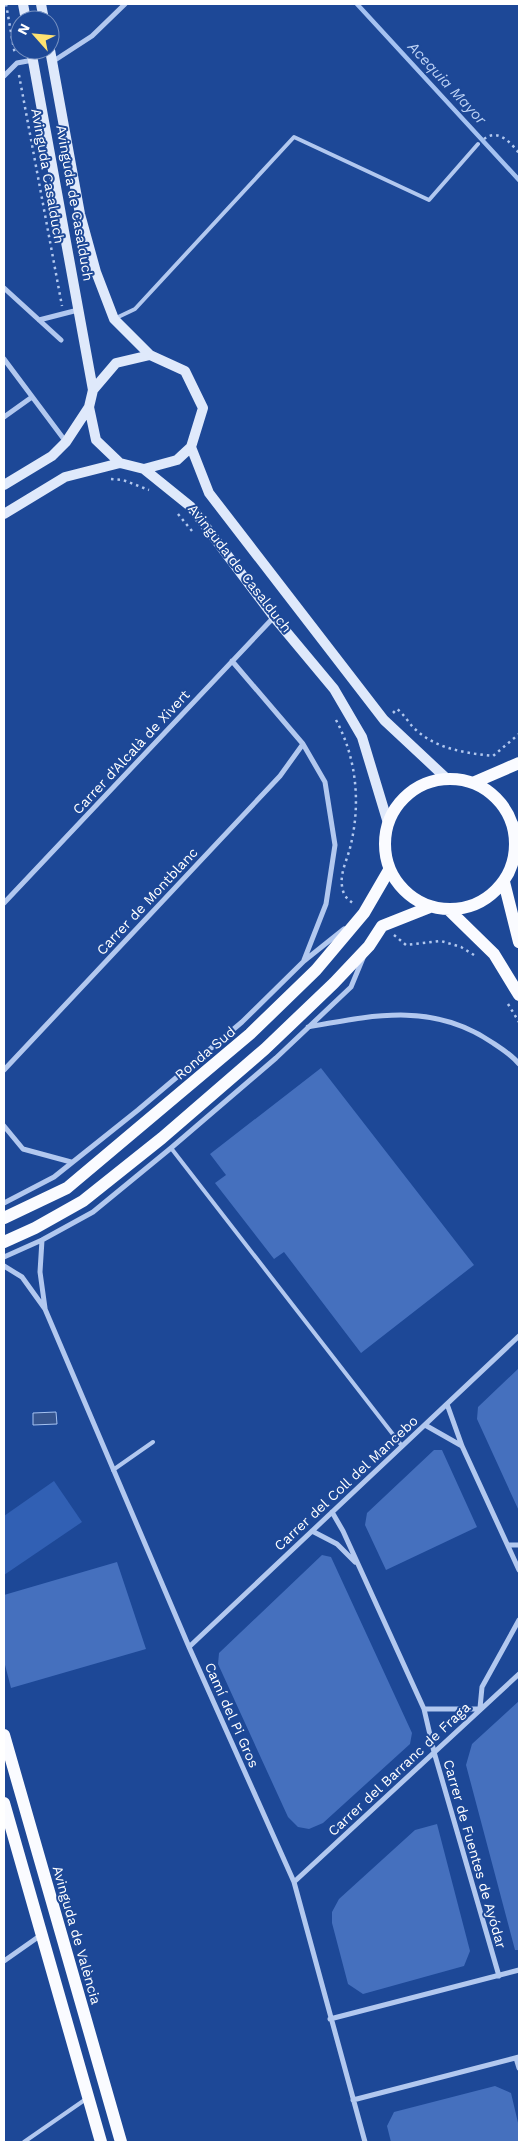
<svg xmlns="http://www.w3.org/2000/svg" width="523" height="2146" font-family="'Work Sans',sans-serif">
<style>
.green{fill:#3160b4}
.water{fill:#36558f;stroke:#a5c2f1}
.lines{fill:none;stroke-linecap:round;stroke-linejoin:round}
.stream{stroke:#a5c2f1;stroke-width:4.5}
.building{fill:#4570be}
.path{stroke:#b2c8ef;stroke-width:2.5;stroke-dasharray:2.5 4;stroke-linecap:butt}
.lane{stroke:#b2c8ef;stroke-width:4}
.street{stroke:#b2c8ef;stroke-width:5}
.secondary{stroke:#dfe9fb;stroke-width:10}
.primary{stroke:#fafbff;stroke-width:12}
.labels{text-anchor:middle;dominant-baseline:central;stroke-width:4;stroke-linejoin:round;paint-order:stroke}
.street-label{font-size:14px;fill:#fff;stroke:#1d4897}
.water-label{font-size:15px;font-style:italic;fill:#bed3f6;stroke:#1d4897}
</style>
<rect width="100%" height="100%" fill="#1d4897"/>
<!-- green -->
<path class="green" d="M54,1481L82,1522L4,1575V1516Z"/>
<!-- water -->
<path class="water" d="M56,1412L57,1424L33,1425V1413Z"/>
<g class="lines">
<!-- stream -->
<path class="stream" d="M357,4L519,180"/>
</g>
<!-- building -->
<path class="building" d="M321,1068L474,1265L361,1353L284,1252L274,1259L215,1183L226,1175L210,1154Z
M519,1368V1511L477,1419L478,1407Z
M434,1450H442L477,1527L386,1570L365,1525L367,1513Z
M322,1555L331,1557L412,1733L410,1744L323,1823L309,1829L298,1827L288,1817L218,1664L219,1653Z
M117,1562L146,1649L11,1688L4,1661V1595Z
M519,1701V1950H515L466,1765L472,1744Z
M437,1824L470,1951L464,1966L363,1994L348,1984L332,1923V1912L339,1899L415,1830Z
M495,2086L511,2093L519,2127V2142H391L387,2126L394,2112Z"/>
<g class="lines">
<!-- path -->
<path class="path" d="M6,4L15,55
M19,75L62,306
M484,139C498,128 511,143 519,153
M111,479L123,480L149,490
M178,514L192,531
M393,713L397,709C405,715 409,724 416,730C437,749 465,753 493,756L519,734
M336,720C357,759 361,805 350,848C347,860 340,873 342,886C343,895 347,899 354,904
M394,935L406,945L441,941L461,947L474,955
M508,1004L519,1022"/>
<!-- lane -->
<path class="lane" d="M114,319L135,309L294,137L429,200L478,144
M171,1148L402,1446
M113,1470L153,1442
M24,2142L86,2099"/>
<!-- street -->
<path class="street" d="M52,62L92,36L125,4
M4,76L17,63L33,60
M4,288L61,340
M39,320L78,310
M4,359L66,442
M4,417L32,397
M232,661L303,744L325,782L335,845L326,904L304,960
M514,824H519
M516,856L519,854
M4,903L274,617
M308,1027C374,1015 434,1002 493,1043C502,1049 512,1055 519,1064
M4,1070L280,776L303,744
M4,1126L23,1149L71,1162
M4,1203L54,1177L138,1110L242,1022L304,961L344,929
M42,1240L40,1272L45,1308
M4,1257L42,1240L93,1212L171,1148L276,1058L351,987L363,958
M4,1266L22,1277L45,1309L189,1647L294,1882L365,2142
M447,1404L462,1446L519,1570
M425,1425L462,1446
M332,1512L343,1531L424,1709L434,1752L499,1976
M312,1531L337,1544L355,1562
M508,1545H519
M189,1647L519,1336
M480,1708L482,1687L519,1620
M424,1709H479
M294,1882L519,1674
M4,1961L41,1935
M330,2019L519,1970
M516,2058L519,2068
M353,2100L519,2057"/>
<!-- secondary -->
<path class="secondary" d="M23,4L26,20
M41,4L44,20
M31,50L93,390
M50,50L80,214L96,272L114,319L150,355
M150,355L185,371L203,408L191,447L177,460L144,469L120,463L96,440L89,407L93,390L116,363Z
M191,447L209,493L384,720L446,778
M144,469L191,507L274,617L334,689L362,737L388,823
M4,485L52,456L66,442L89,407
M4,514L65,477L120,463"/>
<!-- primary -->
<path class="primary" d="M385 844a65 65 0 1 1 130 0a65 65 0 1 1-130 0Z
M475,782L519,763
M504,882L519,942
M449,910L494,954L519,995
M4,1218L67,1188L250,1034L316,970L364,913L389,870
M4,1242L35,1228L83,1201L162,1138L265,1049L334,983L369,946L382,926L430,907
M4,1735L121,2142
M4,1803L101,2142"/>
</g>
<g class="labels">
<!-- street labels -->
<g class="street-label">
<text transform="translate(48 176) rotate(80)">Avinguda Casalduch</text>
<text transform="translate(75 203) rotate(80)">Avinguda de Casalduch</text>
<text transform="translate(240 568) rotate(52)">Avinguda de Casalduch</text>
<text transform="translate(131 752) rotate(-47)">Carrer d'Alcalà de Xivert</text>
<text transform="translate(147 901) rotate(-47)">Carrer de Montblanc</text>
<text transform="translate(205 1053) rotate(-40)">Ronda Sud</text>
<text transform="translate(346 1483) rotate(-43)">Carrer del Coll del Mancebo</text>
<text transform="translate(232 1715) rotate(66)">Camí del Pi Gros</text>
<text transform="translate(399 1769) rotate(-43)">Carrer del Barranc de Fraga</text>
<text transform="translate(475 1854) rotate(74)">Carrer de Fuentes de Ayódar</text>
<text transform="translate(77 1935) rotate(74)">Avinguda de València</text>
</g>
<!-- water labels -->
<g class="water-label">
<text transform="translate(447 83) rotate(47)">Acequia Mayor</text>
</g>
</g>
<!-- border -->
<rect width="523" height="2146" fill="none" stroke="#ffffff" stroke-width="10"/>
<!-- north arrow -->
<g transform="translate(35 35) rotate(297)"><circle r="24" fill="#1d4897" stroke="#7791c1"/>
<path d="M0-4L9 19L0 12L-9 19Z" fill="#fee271"/>
<text y="-8" font-size="14" font-weight="bold" text-anchor="middle" fill="#ffffff">N</text>
</g>
</svg>
